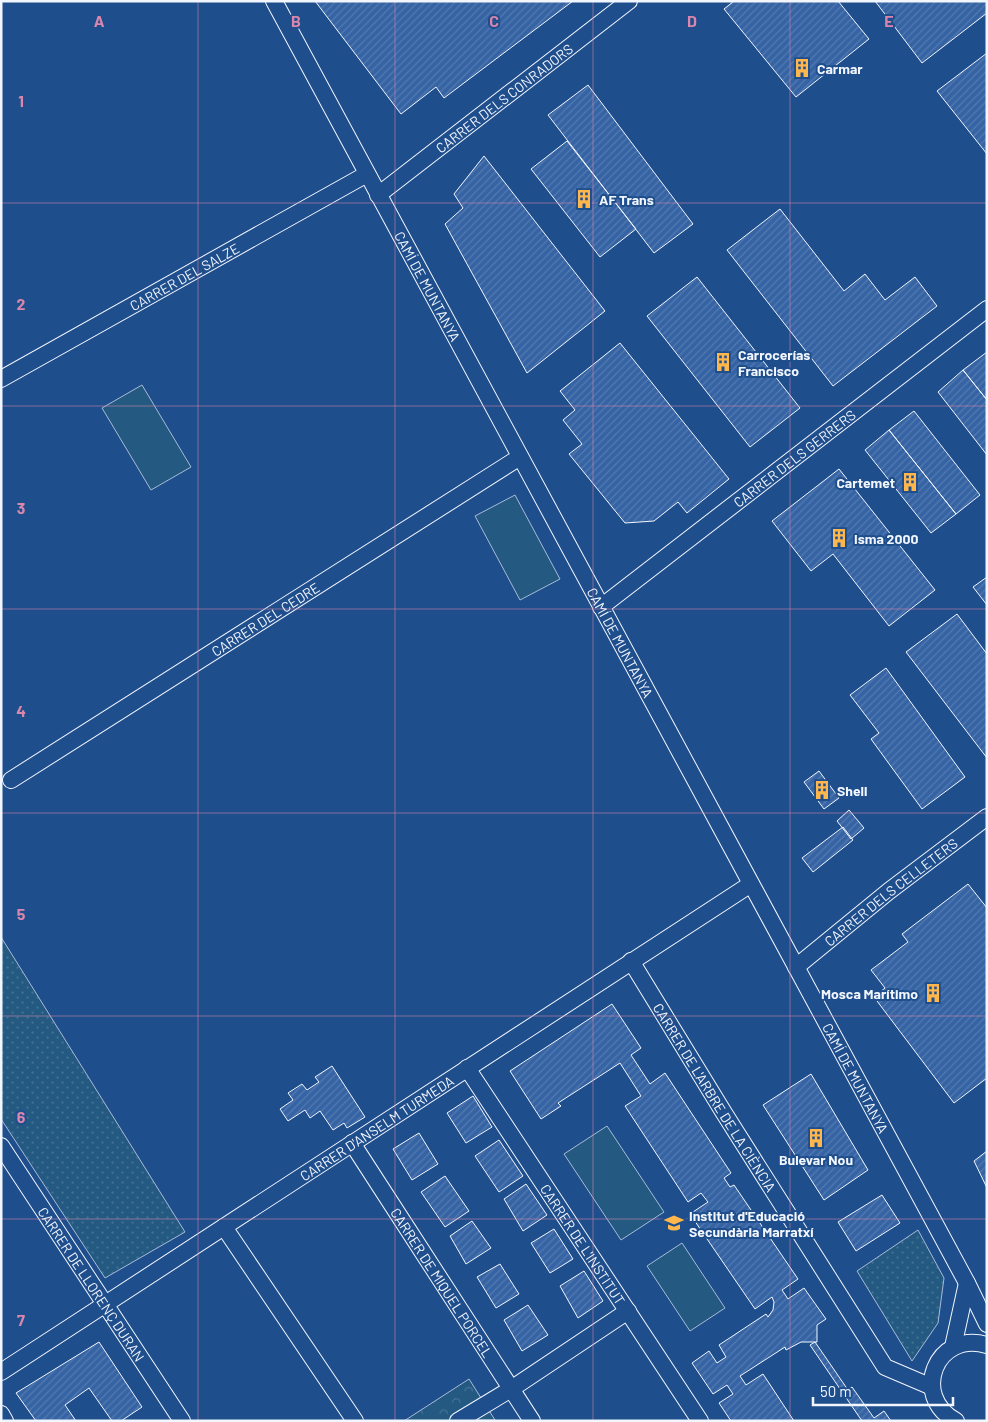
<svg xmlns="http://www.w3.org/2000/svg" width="988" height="1422" font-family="Barlow,sans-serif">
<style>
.grass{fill:url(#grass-dots);stroke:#a8bbd7}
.forest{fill:url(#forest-crowns);stroke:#a8bbd7}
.garden{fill:#245a82;stroke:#a8bbd7}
.building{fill:url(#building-hatch);stroke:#f2f6ff}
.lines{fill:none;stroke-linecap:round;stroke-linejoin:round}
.street-casing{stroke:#f2f6ff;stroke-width:18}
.street{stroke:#1f4e8c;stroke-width:16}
.grid{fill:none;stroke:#da87ad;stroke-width:1;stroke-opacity:0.55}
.labels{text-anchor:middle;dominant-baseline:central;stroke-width:4;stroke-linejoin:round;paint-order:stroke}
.poi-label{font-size:14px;font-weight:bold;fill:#f2f6ff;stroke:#1f4e8c;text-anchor:start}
.street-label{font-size:14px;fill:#f2f6ff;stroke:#1f4e8c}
.grid-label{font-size:16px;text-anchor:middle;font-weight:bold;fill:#da87ad;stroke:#1f4e8c;stroke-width:4;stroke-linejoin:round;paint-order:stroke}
</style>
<defs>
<pattern id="grass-dots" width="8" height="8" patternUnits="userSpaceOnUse" patternTransform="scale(1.25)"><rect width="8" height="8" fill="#245a82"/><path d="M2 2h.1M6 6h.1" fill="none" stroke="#447295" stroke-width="1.8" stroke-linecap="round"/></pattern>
<pattern id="forest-crowns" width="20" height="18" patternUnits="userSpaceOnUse" patternTransform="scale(1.25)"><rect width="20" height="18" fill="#245a82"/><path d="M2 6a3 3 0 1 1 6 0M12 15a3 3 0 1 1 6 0" fill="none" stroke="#447295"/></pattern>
<pattern id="building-hatch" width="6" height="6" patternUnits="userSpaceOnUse" patternTransform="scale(1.25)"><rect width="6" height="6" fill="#3563a3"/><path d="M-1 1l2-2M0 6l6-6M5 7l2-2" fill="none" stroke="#537ab1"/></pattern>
</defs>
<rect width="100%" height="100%" fill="#1f4e8c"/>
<!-- grass -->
<path class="grass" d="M1,937L185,1232L105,1278L1,1119Z
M918,1230L944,1278L938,1323L912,1361L857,1271Z"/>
<!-- forest -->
<path class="forest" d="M469,1379L495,1420L404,1421Z"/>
<!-- garden -->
<path class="garden" d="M142,385L191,467L151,490L102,408Z
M515,495L560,579L520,600L475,516Z
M607,1126L664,1212L621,1240L564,1154Z
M682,1243L725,1308L690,1331L647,1266Z"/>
<!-- building -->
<path class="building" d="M315,1H573L444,98L436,87L401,114Z
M734,1H838L869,39L796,97L724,9Z
M875,1H987V13L922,63Z
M987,53V154L937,91Z
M588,85L693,224L654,253L548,115Z
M567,141L636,229L600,257L531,169Z
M484,156L605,311L527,373L445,224L463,208L454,194Z
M780,209L844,291L865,274L885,300L915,277L937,306L833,386L727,250Z
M697,277L800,408L750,447L647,316Z
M620,343L729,479L687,513L678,502L654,521L625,523L569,454L582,444L563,420L575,410L560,391Z
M987,352V400L963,370Z
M963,370L987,400V455L938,392Z
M914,411L980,495L956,514L889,430Z
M889,430L956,514L931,533L865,450Z
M839,469L935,590L889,626L833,554L811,571L772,521Z
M987,577V605L973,587Z
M957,614L987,654V758L906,652Z
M886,668L965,777L922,809L871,739L879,733L850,695Z
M819,771L839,798L824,809L804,782Z
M849,810L864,828L851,839L837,821Z
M843,827L853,840L813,872L802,858Z
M968,884L987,908V1078L954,1103L874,997L885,988L871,970L908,942L902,934Z
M612,1004L641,1048L631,1055L650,1084L665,1073L731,1173L724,1178L730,1187L734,1185L798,1279L782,1290L788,1299L804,1288L826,1319L817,1325V1342H801L786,1350L785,1347L740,1376L746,1385L763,1374L794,1421H731L719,1403L733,1394L727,1385L713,1394L692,1363L709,1351L717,1363L726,1357L719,1345L766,1314L768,1317L773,1310L774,1302L772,1297L755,1309L690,1214L708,1202L701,1193L688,1202L625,1106L641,1096L620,1063L558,1103L561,1106L541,1119L510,1071Z
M332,1066L365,1117L347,1128L344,1123L333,1130L320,1111L310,1118L305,1110L288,1121L280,1109L293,1100L288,1093L302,1084L307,1090L319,1082L315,1077Z
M811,1074L868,1170L824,1200L763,1105Z
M473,1096L492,1127L466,1143L447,1113Z
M419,1133L438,1164L412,1180L393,1149Z
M499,1140L523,1176L499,1192L475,1156Z
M987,1151V1188L974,1161Z
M445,1176L469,1211L445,1227L421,1192Z
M526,1184L547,1215L523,1231L504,1199Z
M882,1195L900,1223L856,1251L838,1222Z
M472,1221L491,1248L466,1264L450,1236Z
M554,1229L573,1259L550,1273L531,1243Z
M500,1264L519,1294L496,1308L477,1277Z
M584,1271L603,1301L578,1318L560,1286Z
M528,1305L548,1335L522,1351L504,1320Z
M99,1342L142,1407L121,1421H112L89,1388L65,1405L76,1421H36L16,1393Z
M815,1342L848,1390L852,1387L874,1418L884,1411L891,1421H862L810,1345Z"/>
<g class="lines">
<!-- street casing -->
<g class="street-casing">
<g id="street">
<path id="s1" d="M274,1L967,1283L987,1324"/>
<path id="s2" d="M378,195L629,1"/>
<path id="s3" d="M1,379L367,174"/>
<path id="s4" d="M601,607L987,309"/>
<path id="s5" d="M11,780L520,457"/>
<path id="s6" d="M631,961L724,1113L885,1367L932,1387"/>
<path id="s7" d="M796,967L889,891L987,817"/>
<path id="s8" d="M467,1068L700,1421"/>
<path id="s9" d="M352,1143L532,1421"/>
<path id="s10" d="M1,1146L182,1421"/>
<path d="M224,1227L355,1421"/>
<path d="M953,1347L967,1283"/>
<path id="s11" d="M1,1372L751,884"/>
<path d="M1,1414L5,1421"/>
<path d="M458,1421L511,1389L628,1311"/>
<path d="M956,1421C910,1396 936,1330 987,1345"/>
</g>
</g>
<!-- street -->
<use href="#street" class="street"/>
</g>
<!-- grid -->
<path class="grid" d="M198,1V1421M395,1V1421M593,1V1421M790,1V1421M1,203H987M1,406H987M1,609H987M1,813H987M1,1016H987M1,1219H987"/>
<!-- icons -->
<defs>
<g id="building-bare" transform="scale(1.5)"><path d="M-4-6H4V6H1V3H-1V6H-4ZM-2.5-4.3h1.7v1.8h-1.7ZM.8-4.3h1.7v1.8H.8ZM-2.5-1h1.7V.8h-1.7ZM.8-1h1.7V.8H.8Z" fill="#ffb74d" stroke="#1f4e8c" stroke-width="2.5" paint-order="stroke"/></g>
<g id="school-bare" transform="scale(1.5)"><path d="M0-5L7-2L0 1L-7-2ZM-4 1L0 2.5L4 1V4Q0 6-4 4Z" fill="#ffb74d" stroke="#1f4e8c" stroke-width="2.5" paint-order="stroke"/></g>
</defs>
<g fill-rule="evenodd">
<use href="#building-bare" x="802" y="68"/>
<use href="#building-bare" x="584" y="199"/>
<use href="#building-bare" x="723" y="362"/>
<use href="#building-bare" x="910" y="482"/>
<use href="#building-bare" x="839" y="538"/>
<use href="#building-bare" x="822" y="790"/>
<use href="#building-bare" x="933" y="993"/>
<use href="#building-bare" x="816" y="1138"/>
<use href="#school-bare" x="674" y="1223"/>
</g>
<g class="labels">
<!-- poi labels -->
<g class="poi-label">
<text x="817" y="68">Carmar</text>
<text x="599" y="199">AF Trans</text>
<text x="738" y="354">Carrocerías<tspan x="738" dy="16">Francisco</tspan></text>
<text x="895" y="482" text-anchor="end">Cartemet</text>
<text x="854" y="538">Isma 2000</text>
<text x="837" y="790">Shell</text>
<text x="918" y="993" text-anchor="end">Mosca Marítimo</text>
<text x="816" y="1159" text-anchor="middle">Bulevar Nou</text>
<text x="689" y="1215">Institut d'Educació<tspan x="689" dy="16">Secundària Marratxí</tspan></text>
</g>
<!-- street labels -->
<g class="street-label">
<text stroke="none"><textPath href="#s2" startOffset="159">CARRER DELS CONRADORS</textPath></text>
<text stroke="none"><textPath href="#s3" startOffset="210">CARRER DEL SALZE</textPath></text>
<text stroke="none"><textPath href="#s1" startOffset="324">CAMÍ DE MUNTANYA</textPath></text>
<text stroke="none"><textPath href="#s4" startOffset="244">CARRER DELS GERRERS</textPath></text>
<text stroke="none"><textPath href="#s5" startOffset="301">CARRER DEL CEDRE</textPath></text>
<text stroke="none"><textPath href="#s1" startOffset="729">CAMÍ DE MUNTANYA</textPath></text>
<text stroke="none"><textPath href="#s7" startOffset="121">CARRER DELS CELLETERS</textPath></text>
<text stroke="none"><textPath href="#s1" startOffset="1224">CAMÍ DE MUNTANYA</textPath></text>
<text stroke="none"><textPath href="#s6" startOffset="160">CARRER DE L'ARBRE DE LA CIÈNCIA</textPath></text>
<text stroke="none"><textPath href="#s11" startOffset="448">CARRER D'ANSELM TURMEDA</textPath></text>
<text stroke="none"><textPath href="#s8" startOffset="211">CARRER DE L'INSTITUT</textPath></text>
<text stroke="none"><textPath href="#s9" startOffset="166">CARRER DE MIQUEL PORCEL</textPath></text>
<text stroke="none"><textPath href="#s10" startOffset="165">CARRER DE LLORENÇ DURAN</textPath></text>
</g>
</g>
<g class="grid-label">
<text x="99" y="27">A</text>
<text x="296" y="27">B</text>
<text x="494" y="27">C</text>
<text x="692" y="27">D</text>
<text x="889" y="27">E</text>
<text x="21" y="107">1</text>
<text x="21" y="310">2</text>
<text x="21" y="514">3</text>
<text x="21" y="717">4</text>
<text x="21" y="920">5</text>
<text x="21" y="1123">6</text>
<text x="21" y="1326">7</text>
</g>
<!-- border -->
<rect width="988" height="1422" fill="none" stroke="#f2f6ff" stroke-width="5"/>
<!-- scale -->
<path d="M813 1397v8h140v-8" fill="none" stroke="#f2f6ff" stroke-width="2.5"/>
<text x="820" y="1397" font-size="15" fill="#f2f6ff" stroke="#1f4e8c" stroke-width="4" paint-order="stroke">50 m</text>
</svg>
